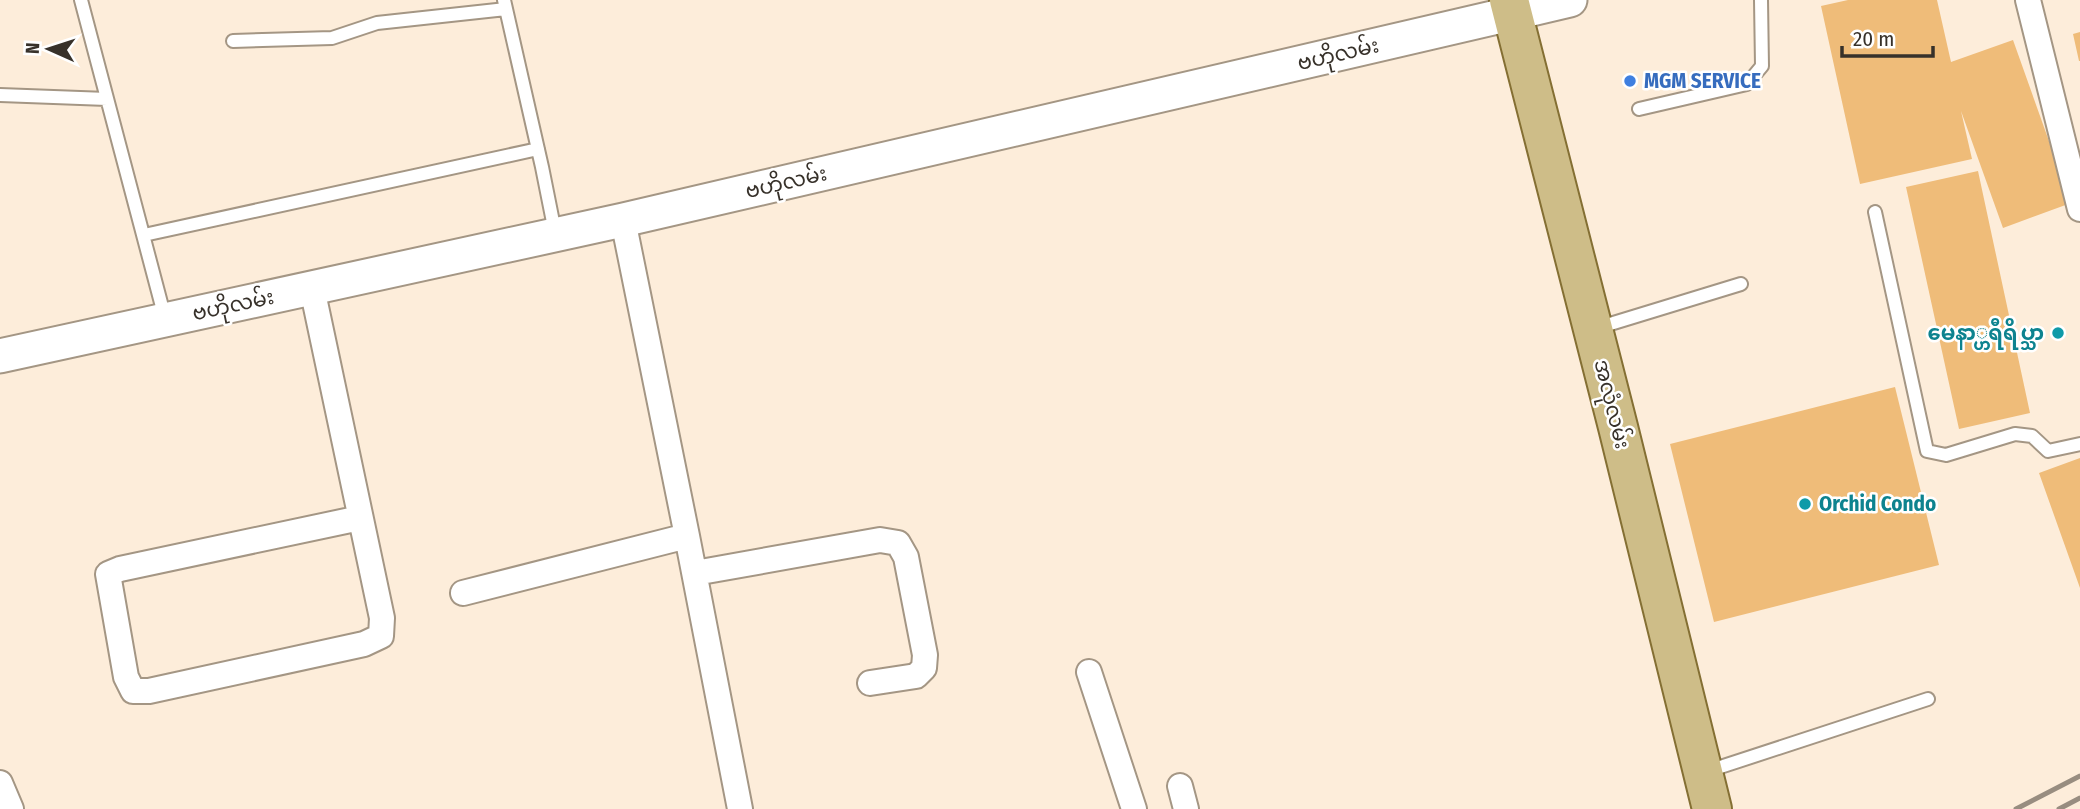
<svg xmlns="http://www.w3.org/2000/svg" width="2080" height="809" font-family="'Fira Sans Condensed','Noto Sans Myanmar',sans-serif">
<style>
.building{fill:#efbc79}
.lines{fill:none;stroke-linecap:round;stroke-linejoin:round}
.lane-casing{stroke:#a49684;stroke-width:16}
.street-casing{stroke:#a49684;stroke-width:28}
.secondary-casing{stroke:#a49684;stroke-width:37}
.primary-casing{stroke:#846f33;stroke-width:42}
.lane{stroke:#fff;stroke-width:12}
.street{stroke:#fff;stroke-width:24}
.secondary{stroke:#fff;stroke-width:33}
.primary{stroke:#cebd88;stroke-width:38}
.rail{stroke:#988d80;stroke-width:5}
.shop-dot{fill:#3f7fe0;stroke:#fff;stroke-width:2.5}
.culture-dot{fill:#0f9aa8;stroke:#fff;stroke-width:2.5}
.labels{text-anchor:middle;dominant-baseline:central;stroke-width:5;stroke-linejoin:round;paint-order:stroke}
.street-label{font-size:21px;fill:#37312a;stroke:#fff}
.shop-label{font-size:21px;font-weight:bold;fill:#366cbe;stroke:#fff;text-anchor:start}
.culture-label{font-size:21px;font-weight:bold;fill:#0d838f;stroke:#fff;text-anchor:end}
</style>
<rect width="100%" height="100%" fill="#fdedda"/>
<!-- building -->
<path class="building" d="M1848,0H1937L1951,62L2013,40L2071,203L2003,228L1961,111L1972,159L1860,184L1821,6Z
M2080,32V61H2079L2073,34Z
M1978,171L2030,413L1959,429L1906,187Z
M1895,387L1939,565L1714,622L1670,444Z
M2080,458V588L2039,473Z"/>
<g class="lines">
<!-- lane casing -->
<g class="lane-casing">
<path id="lane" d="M81,0L165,318
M504,0L542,167L555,232
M233,41L332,38L377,23L506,9
M0,95L107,99
M1639,109L1747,84L1762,66L1761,0
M1875,212L1927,451L1946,455L2015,434L2032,436L2048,451L2080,444
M144,235L538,149
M1597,328L1741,284
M1705,772L1928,699"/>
</g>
<!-- street casing -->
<g class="street-casing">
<path id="street" d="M2028,0L2080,209
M623,220L687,536L740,809
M312,288L382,618L381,636L364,644L149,691H133L126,677L108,574L120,569L360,518
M695,573L880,540L898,543L906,557L925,655L924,668L916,676L870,683
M463,593L687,536
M1089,672L1134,809
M0,783L11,809
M1180,786L1186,809"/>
</g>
<!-- secondary casing -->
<g class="secondary-casing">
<path id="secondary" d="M0,356L623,220L1570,0"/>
</g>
<!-- primary casing -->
<g class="primary-casing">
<path id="primary" d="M1509,0L1618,427L1712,809"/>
</g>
<!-- lane -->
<use href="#lane" class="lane"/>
<!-- street -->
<use href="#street" class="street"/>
<!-- secondary -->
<use href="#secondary" class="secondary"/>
<!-- primary -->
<use href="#primary" class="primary"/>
<!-- rail -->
<path class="rail" d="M2016,809L2080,776
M2059,809L2080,798"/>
</g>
<!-- markers -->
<circle class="shop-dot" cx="1630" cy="81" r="7"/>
<g class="culture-dot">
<circle cx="2058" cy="333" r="7"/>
<circle cx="1805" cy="504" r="7"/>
</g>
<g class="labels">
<!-- street labels -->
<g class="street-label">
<text transform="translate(1338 54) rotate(-13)">ဗဟိုလမ်း</text>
<text transform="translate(786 182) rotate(-13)">ဗဟိုလမ်း</text>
<text transform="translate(233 305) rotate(-12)">ဗဟိုလမ်း</text>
<text transform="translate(1612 404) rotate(76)">အလုံလမ်း</text>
</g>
<!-- shop labels -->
<g class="shop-label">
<text x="1644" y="81">MGM SERVICE</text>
</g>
<!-- culture labels -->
<g class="culture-label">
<text x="2044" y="333">မေနာ္ဟရီရိပ္သာ</text>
<text x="1819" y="504" text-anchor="start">Orchid Condo</text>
</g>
</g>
<!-- north arrow -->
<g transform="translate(49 49) rotate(273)" stroke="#ffffff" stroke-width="5" paint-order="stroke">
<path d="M0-5L12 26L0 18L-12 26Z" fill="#37312a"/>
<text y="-10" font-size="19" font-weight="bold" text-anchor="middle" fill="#37312a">N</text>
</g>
<!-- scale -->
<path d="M1842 46v10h91v-10" fill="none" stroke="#37312a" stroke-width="3.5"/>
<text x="1853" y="46" font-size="21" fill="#37312a" stroke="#ffffff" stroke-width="5" paint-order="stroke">20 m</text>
</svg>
